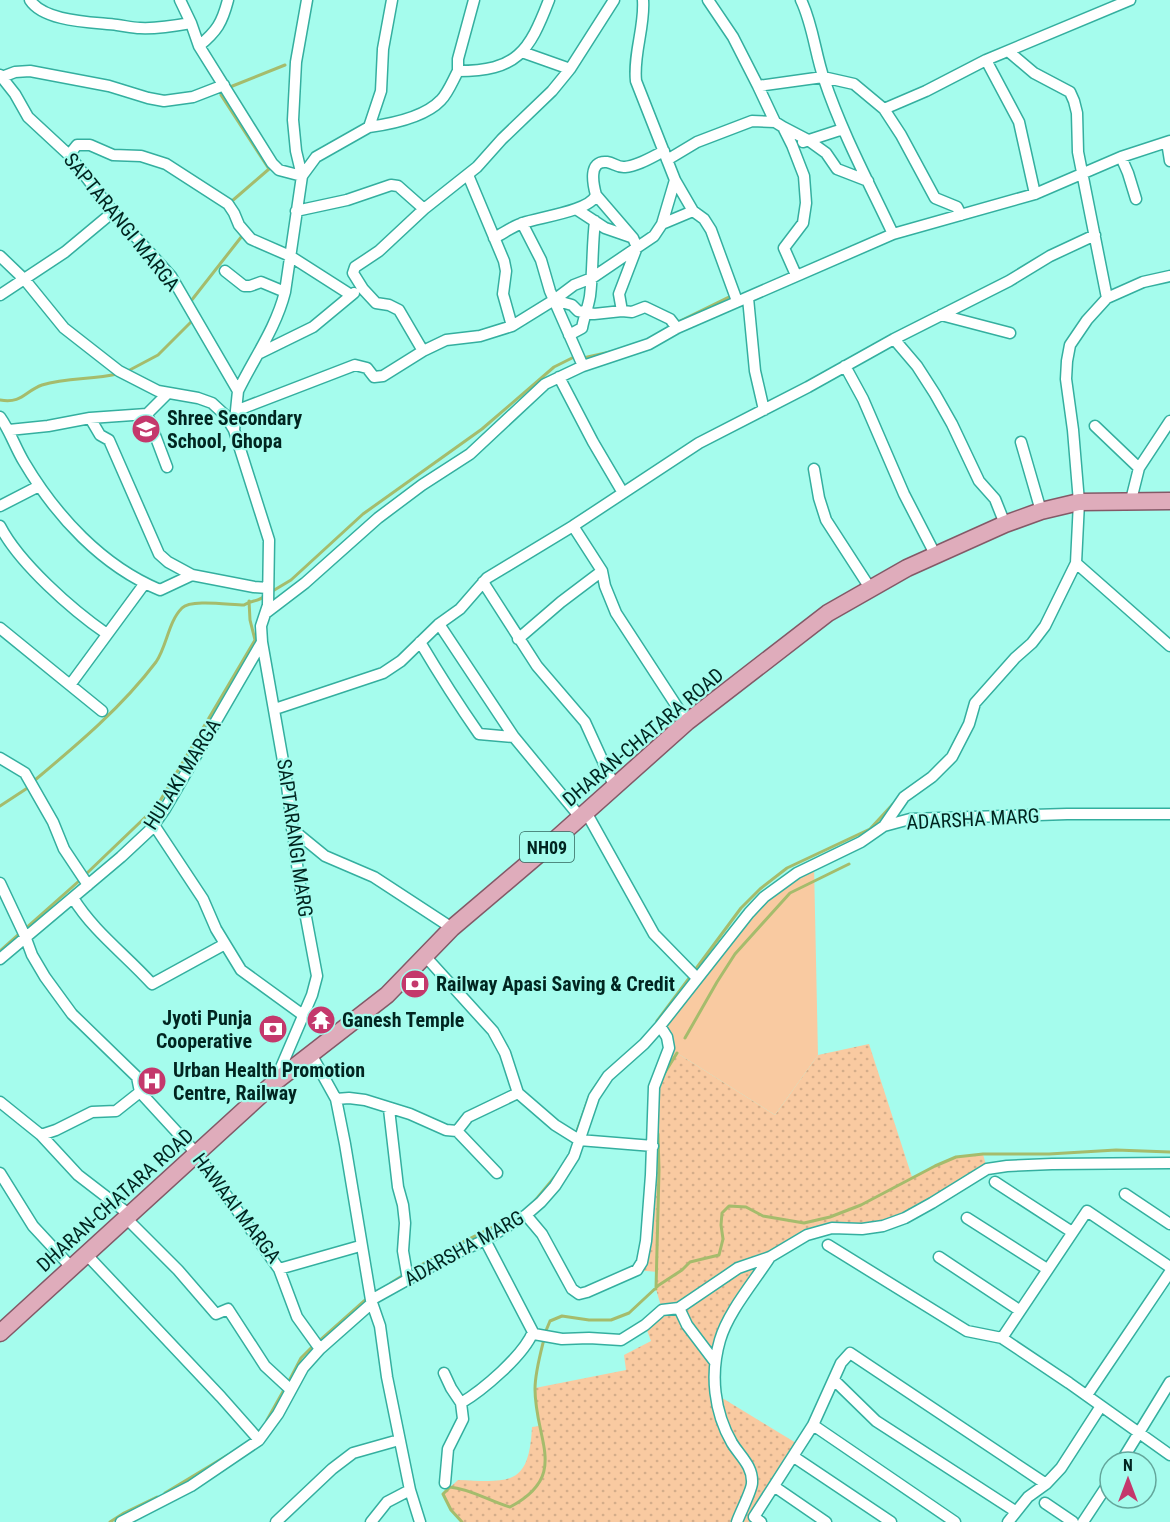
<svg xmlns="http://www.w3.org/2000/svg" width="1170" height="1522" font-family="'Roboto Condensed',sans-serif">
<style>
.grass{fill:url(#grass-dots)}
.garden{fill:#f9caa1}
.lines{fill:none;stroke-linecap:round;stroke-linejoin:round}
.stream{stroke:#a5bc6c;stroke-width:3}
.street-casing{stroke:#34af9f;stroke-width:13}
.primary-casing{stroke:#835967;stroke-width:19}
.street{stroke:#fff;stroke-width:10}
.primary{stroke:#dfacbb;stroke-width:16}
.labels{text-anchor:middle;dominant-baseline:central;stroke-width:4.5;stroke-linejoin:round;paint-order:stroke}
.shield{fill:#a5fced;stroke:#32665e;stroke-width:1.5}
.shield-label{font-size:18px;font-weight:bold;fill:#002520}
.street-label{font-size:20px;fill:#002520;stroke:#a5fced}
.poi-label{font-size:20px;font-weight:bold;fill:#002520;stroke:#a5fced;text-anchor:start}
</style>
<defs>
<pattern id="grass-dots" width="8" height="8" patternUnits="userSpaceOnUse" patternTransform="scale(1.5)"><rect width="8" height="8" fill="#f9caa1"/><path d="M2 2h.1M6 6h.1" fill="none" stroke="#d4ad8a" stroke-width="1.8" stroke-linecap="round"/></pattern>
</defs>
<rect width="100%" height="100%" fill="#a5fced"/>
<!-- grass -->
<path class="grass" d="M869,1044L912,1177L956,1157L983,1154L987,1169L883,1226L832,1228L770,1257L720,1338L714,1393L801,1446L755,1515L749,1522H462L451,1510L443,1494L458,1480C509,1482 529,1487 532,1427L539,1426L535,1388L626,1370L624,1355L651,1341L645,1325L662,1310L656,1289L657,1272L637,1270L642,1262L654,1087L669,1048L775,1115L818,1055Z"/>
<!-- garden -->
<path class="garden" d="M814,865L818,1055L775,1115L669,1048L660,1026L749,913Z"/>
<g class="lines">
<!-- stream -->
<path class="stream" d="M230,87L285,65
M221,95L269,169L232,201L233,203
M191,301L242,236
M676,323L731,296
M583,358L610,352
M126,372L158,355L193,320
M0,400C22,404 25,391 42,385C67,377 92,380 117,374
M271,592L291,580L363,514L482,429L554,367L574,357
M35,780C78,744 122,707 156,662C167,646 168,622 182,608C191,599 230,605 244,605C251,600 258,602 265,596
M0,806L29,787
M85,875L157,806L255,640L250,620L249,601
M26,928L79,881
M0,951L20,933
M695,970L741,908L760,889L787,868L870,829L893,804
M657,1021L690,977
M685,1038L717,982L735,954L790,893L849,864
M664,1074L677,1053
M592,1091L602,1077
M577,1131L589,1097
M533,1203L558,1173
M449,1249L513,1217
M409,1271L444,1253
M391,1283L402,1276
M656,1289L659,1170L658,1134
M545,1333L550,1321L562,1316L589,1320H611L629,1313L659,1285L682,1270L690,1262L719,1255L723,1239L721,1225L722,1213L729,1206L746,1207L763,1216L804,1223L830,1217L861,1205L935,1166L956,1157L983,1154H1049L1116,1150L1170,1152
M319,1341L365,1300
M288,1383L301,1358L312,1347
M267,1420L285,1388
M165,1493L228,1455
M110,1522L124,1513L157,1497
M462,1522L451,1510L443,1494L450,1487C471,1489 489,1501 510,1507C570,1475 535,1441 535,1389C535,1373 540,1355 544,1339"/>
<!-- street casing -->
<g class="street-casing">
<path id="street" d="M30,0C44,22 93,22 117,25C125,26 133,28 140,28C157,29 174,26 191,23
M180,0L191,23L199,46L272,163L279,170L302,176L316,157L369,127L381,91L383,49L392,0
M643,0C645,27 633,54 636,81L675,180L693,211L704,219L711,230L737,301
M708,0L733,37L758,86L823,77L854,84L884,109L901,135L935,198L957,207L961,215
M801,0C813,25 815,53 824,79C842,133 869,183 893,234
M199,46C217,31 222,23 228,0
M522,52L570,69
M986,60L1019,122L1035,194
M458,71V59L474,0
M0,75L15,94L28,117L69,155L113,212L171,276L238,391L234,430L269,540L268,605L261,626L262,642L286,778L299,880L317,976L312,995L276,1079
M2,77L15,72L30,71L109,86L148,98L164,101L193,97L224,85
M758,86L775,122L783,127L792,145L804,176L806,203L803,223L784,248L796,275
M884,109L926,91L986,60L1130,0
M369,127C391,124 425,117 441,100C448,93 453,80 458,71C517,71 529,52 549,0
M783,127L808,140L826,153L837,169L868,181
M803,142L843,129
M1167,142L1170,161
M69,155L77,145H90L113,155L141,156L166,164L228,204L234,213L239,225L251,239L290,256L351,295
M1121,157L1128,173L1136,199
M667,160L697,142L752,121L775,122
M468,175L504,261L506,271L503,294L512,326
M596,195L633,238L637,247L619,294L622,311L632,312L645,307L670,319L677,328
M576,209L605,228L631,237
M296,211L347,200L391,185L398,186L424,209
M522,223L541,260L550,291L583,366
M662,224L693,211
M494,238C504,233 513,226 523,223C540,217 590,211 596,195C593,184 588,160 607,162C614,163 618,168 625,167C638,166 652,157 664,151
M0,256L25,280L64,328L119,371L158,391L198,398L212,403L225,415L234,430
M225,271L244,286H250L261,282L285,292
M0,295L65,252L113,212
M748,298L755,371L764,410
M1107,298L1143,282L1170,276
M554,300L572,305L578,311L594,314L622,311
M941,315L1010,333
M569,335L582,328C584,317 588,308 590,296C593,271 592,246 595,221
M894,339L917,366L935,394L952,424L979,481L995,499L1005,524
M423,351L399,310L389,305L376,303L363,289L353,273L355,267L379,251L424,209L477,167L502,139L552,91L570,69L614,0
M258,354L313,327L354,293
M845,366L863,399L904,494L936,556
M559,377L593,442L623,493
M238,391C254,358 276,328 285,292L302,176L296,151L293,120L296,62L307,0
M238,410L355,365L367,368L374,377L383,376L423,351L446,340L480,336L512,326L554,300L574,285L592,278L654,236L662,224L675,180
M147,414L167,394
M0,417C10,431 15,447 24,462C56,516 102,566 160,590L192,575L254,587L268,588
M90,418L100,435L109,440L159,554L168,562L192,575
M1095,426L1139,468
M9,430L48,426L90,418L147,414L167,467
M1021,442L1041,511
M814,469L819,498L826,520L870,588
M1131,500L1139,468L1170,421
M0,506L39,486
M0,526C19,563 72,610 107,634
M573,526L602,571L605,586L616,613L687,722
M1076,563L1170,646
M483,582L537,666L585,722L611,779L616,785
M267,612L305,583L378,518L422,485L470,454L545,384L583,366L649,344L677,328L893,234L1035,194L1121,157L1170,141
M439,624L514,737
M0,628L70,685L145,583
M518,639L561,602L602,571
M420,642C439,674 458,704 479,734L514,737L580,817
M70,685L102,711
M275,709L383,673L401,661L439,624L460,609L487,578L573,526L699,443L808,387L894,339L1009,281L1050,256L1095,235
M0,758L25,773L53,822L64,849L88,885
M586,812L654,934L697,978
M154,825L203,899L216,929L241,970L303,1015
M884,826L904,797L932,777L952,757L969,724L975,703L1015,658L1032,643L1045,626L1076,563L1079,502L1073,430L1066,379L1067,361L1070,345L1087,320L1107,298L1078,152L1077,113L1074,101L1070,92L1034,73L1008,51
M292,829L325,856L374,877L452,928
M0,883L25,936L32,955L45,977L72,1014L137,1077L140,1092L197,1154L279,1269L360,1246
M73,898C94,932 126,955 152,984L225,944
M425,956L493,1031L505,1053L518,1093L555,1125L579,1140L653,1146
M0,959L121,857L151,829L165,809L262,642
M311,1054L336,1099L345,1144L371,1300L380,1326L387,1377L410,1490L387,1502L371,1522
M336,1099L349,1098L365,1100L410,1114L446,1130L457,1131L497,1173
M0,1102L41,1135L78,1175L130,1215
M389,1109L398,1187L403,1205L405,1223L403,1251L408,1280
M457,1131L468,1117L518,1093
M41,1135L56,1130L92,1112L116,1111L140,1092
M0,1173L33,1226L71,1267
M995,1182L1072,1232
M1125,1194L1170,1224
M526,1215L542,1234L572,1289L579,1294L587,1292L637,1270L642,1262L646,1241L651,1175L654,1087L669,1048L667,1037L660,1026
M126,1218L178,1270L216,1314L228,1309L265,1366L291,1390
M967,1218L1047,1269
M485,1240L534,1334L562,1339L589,1338L621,1340L645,1325L662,1310L679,1308L738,1268L770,1257L807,1235L832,1228L862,1229L883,1226L905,1218L932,1203L987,1169L1007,1166L1052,1164L1170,1163
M828,1245L967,1331L1002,1338L1069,1383L1170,1455
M86,1254L221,1397L259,1440
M939,1257L1019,1310
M279,1269L297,1317L320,1349
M371,1300L450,1256L485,1240L526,1215L541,1202L555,1186L574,1156L594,1097L608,1076L644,1044L660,1026L749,913L764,897L797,873L861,842L884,826L910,819L1067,814H1170
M679,1308L687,1325L715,1362
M1002,1338L1087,1211L1170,1267
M444,1373L451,1388L461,1403
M834,1380L876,1421L1015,1511
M1087,1395L1170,1272
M813,1425L955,1522
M794,1457L891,1522
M1121,1462L1170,1382
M445,1483L448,1449L463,1419L461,1403C483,1390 523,1356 533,1332
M775,1487L826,1522
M410,1490L420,1522
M1045,1503L1073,1522
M121,1522L191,1486L259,1440L278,1414L303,1368L320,1349L372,1303
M276,1522L332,1469L353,1453L399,1440
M737,1522C740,1513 752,1490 752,1483C753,1466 740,1456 732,1443C714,1412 710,1374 720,1340C728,1312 754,1282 770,1257
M761,1522L754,1517L813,1425L841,1363L850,1353L1046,1484
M1008,1522L1028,1497L1046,1484L1061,1468L1101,1406
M1083,1522L1110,1481"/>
</g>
<!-- primary casing -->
<g class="primary-casing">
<path id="primary" d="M0,1333L275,1082L387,995L452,928L538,855L687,722L828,613L907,568L1005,524L1041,511L1079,502L1170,501"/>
</g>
<!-- street -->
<use href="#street" class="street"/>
<!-- primary -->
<use href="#primary" class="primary"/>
</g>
<!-- icons -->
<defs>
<g id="school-disc" transform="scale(1.5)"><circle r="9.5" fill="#c4386c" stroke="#a5fced"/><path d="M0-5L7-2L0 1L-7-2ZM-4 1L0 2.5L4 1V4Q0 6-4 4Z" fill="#fff"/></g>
<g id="bank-disc" transform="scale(1.5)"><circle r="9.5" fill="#c4386c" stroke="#a5fced"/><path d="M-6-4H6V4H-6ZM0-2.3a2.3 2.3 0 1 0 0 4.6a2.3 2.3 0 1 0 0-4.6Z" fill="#fff"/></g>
<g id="temple-disc" transform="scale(1.5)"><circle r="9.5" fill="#c4386c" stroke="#a5fced"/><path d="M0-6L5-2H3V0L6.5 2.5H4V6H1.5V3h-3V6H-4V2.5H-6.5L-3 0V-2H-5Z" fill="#fff"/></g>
<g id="hospital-disc" transform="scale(1.5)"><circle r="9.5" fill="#c4386c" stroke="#a5fced"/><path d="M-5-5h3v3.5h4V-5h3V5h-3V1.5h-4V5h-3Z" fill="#fff"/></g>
</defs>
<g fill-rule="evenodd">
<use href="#school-disc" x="146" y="429"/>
<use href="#bank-disc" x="415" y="984"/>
<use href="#temple-disc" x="321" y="1020"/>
<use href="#bank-disc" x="273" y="1029"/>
<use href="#hospital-disc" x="152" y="1081"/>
</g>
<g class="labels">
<!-- shield labels -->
<rect class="shield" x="520" y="832" width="54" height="30" rx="4.5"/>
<g class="shield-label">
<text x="547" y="847">NH09</text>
</g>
<!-- street labels -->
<g class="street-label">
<text transform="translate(122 222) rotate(51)">SAPTARANGI MARGA</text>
<text transform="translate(643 737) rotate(-40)">DHARAN-CHATARA ROAD</text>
<text transform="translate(182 774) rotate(-58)">HULAKI MARGA</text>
<text transform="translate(973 819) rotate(-3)">ADARSHA MARG</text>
<text transform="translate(295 838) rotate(82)">SAPTARANGI MARG</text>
<text transform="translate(115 1200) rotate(-42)">DHARAN-CHATARA ROAD</text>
<text transform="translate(237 1208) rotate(53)">HAWAAI MARGA</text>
<text transform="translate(464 1248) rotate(-29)">ADARSHA MARG</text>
</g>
<!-- poi labels -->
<g class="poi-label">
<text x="167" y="418">Shree Secondary<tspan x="167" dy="23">School, Ghopa</tspan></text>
<text x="436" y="984">Railway Apasi Saving &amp; Credit</text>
<text x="252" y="1018" text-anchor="end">Jyoti Punja<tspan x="252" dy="23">Cooperative</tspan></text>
<text x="342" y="1020">Ganesh Temple</text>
<text x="173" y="1070">Urban Health Promotion<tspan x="173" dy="23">Centre, Railway</tspan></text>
</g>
</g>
<!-- north arrow -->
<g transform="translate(1128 1480)"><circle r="28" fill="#a5fced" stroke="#63a69b" stroke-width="1.5"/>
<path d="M0-4.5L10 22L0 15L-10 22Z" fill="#c4386c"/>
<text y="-9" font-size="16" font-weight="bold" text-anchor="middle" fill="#002520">N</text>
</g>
</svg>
